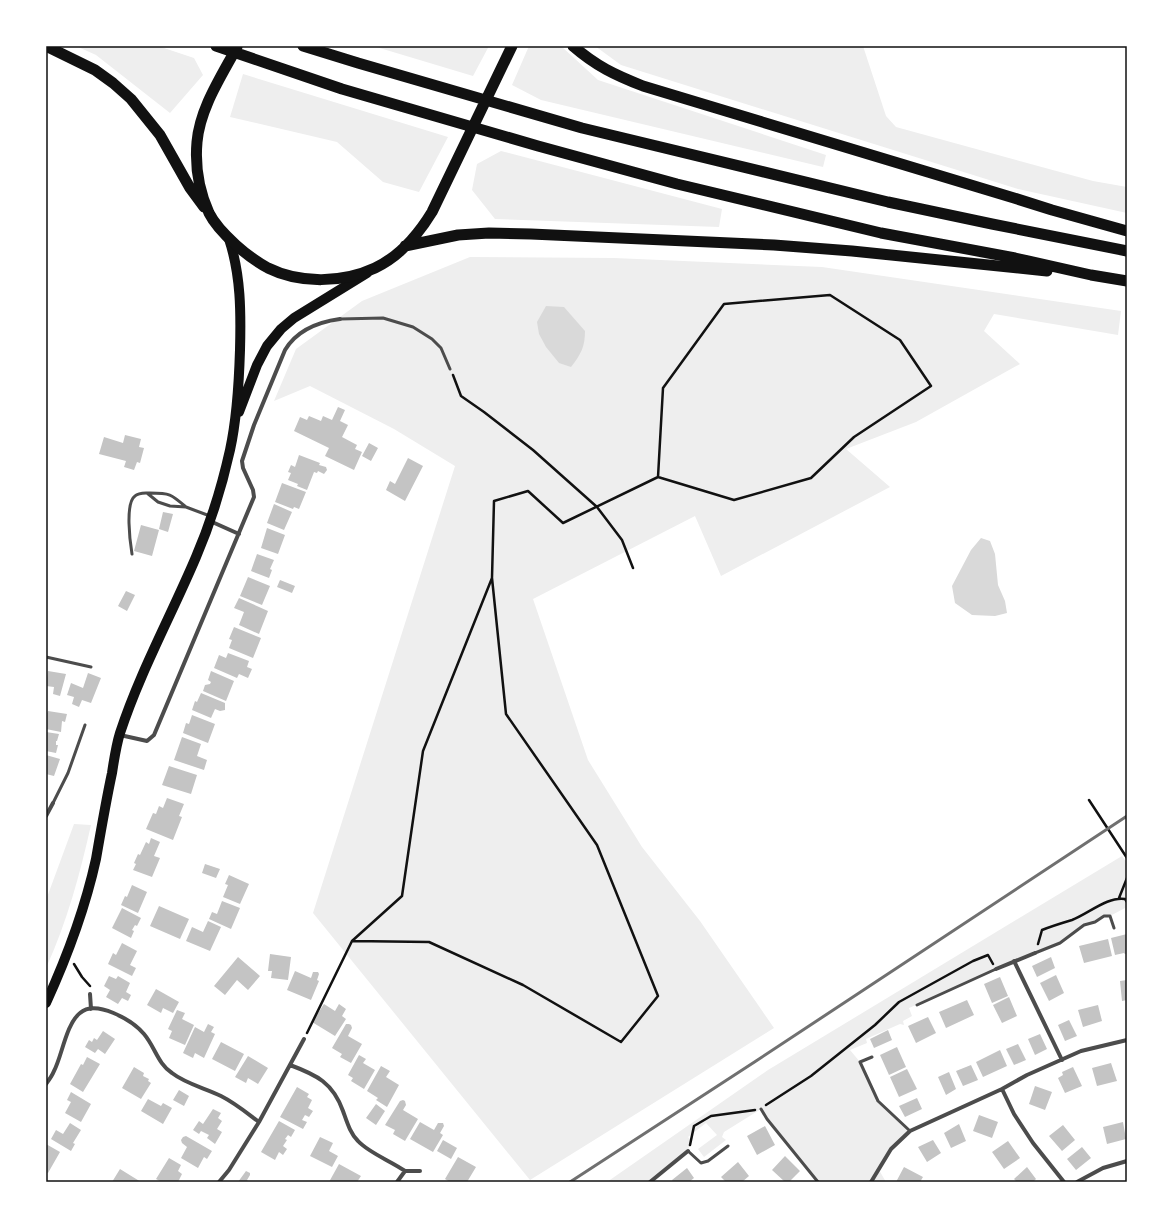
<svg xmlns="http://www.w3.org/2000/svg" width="1173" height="1228" font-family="'Noto Sans',sans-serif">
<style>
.green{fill:#eee}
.water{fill:#d9d9d9}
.building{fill:#c4c4c4}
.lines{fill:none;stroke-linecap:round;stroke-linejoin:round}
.path{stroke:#111;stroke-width:2.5}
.service{stroke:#4c4c4c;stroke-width:3}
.minor{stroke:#4c4c4c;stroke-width:4}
.primary{stroke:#111;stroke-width:10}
.trunk{stroke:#111;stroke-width:11}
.rail{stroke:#707070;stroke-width:3}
.neatline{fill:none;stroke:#111;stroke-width:1.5}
</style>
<rect width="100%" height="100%" fill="#fff"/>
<!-- green -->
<path class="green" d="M76,46H158L194,58L203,75L170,113L96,55Z
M373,46H489L473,76Z
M529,46H561L598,80L826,155L823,167L541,100L512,85Z
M595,46H863L886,116L896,127L1093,181L1127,187V213L1018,189L621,65Z
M243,74L448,137L419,192L383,182L337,142L230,117Z
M501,151L722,209L719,227L495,219L472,190L477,164Z
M470,257L614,258L822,267L1121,311L1118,335L994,314L984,331L1020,364L916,422L846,449L890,487L721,576L695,516L533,599L588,760L642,847L700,921L774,1028L530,1180L313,913L455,466L394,429L310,386L274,401L296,349L362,301Z
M74,824L91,825C80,874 67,922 46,968V900Z
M1122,856L1127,863V918L1125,908L1110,916H1104L1095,922L1084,925L1060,943L909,1008L912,1016L903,1021L904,1025L900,1024L866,1039L867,1043L850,1050L860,1062L878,1101L910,1131L891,1149L879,1170L886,1182H818L761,1109L724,1132L722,1137L726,1140L704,1157L698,1149L717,1135L706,1123L688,1137L691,1140L688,1151L650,1182H607L768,1070Z"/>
<!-- water -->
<path class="water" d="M546,306L564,307L585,331C585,347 581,354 571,367L559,363L546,347L539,334L537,322Z
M981,538L990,541L995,554L998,585L1005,601L1007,613L995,616L972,615L955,603L952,586L971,550Z"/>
<!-- building -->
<path class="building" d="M338,407L345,410L340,421L348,425L342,437L357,445L355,449L362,452L354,470L325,456L329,448L294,431L300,417L307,420L309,416L321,421L323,416L332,420Z
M125,435L141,439L139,447L144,448L140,463L137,462L134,470L124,467L126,461L99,454L104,437L123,443Z
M369,443L378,448L371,461L362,456Z
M299,455L320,463L319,465L326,467L327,470L324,474L318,471L317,473L314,472L307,490L297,486L298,484L288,480L291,473L288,472L291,465L295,467Z
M408,458L423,466L405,501L386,490L390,481L395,484Z
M282,483L306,492L299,509L294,507L293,509L275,502Z
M274,504L292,512L284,530L267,523Z
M163,512L173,514L168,532L159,529Z
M141,525L159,530L152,556L134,551Z
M267,528L285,535L278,554L261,548Z
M257,554L274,560L270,569L272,570L269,578L251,571Z
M248,577L270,586L262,605L240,596Z
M280,580L295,586L292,593L277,587Z
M126,591L135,595L127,611L118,606Z
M239,598L268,611L259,634L239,625L244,612L234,608Z
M234,627L261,638L253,658L229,648L232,640L229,639Z
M228,653L249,661L247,667L252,669L248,678L239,674L237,678L214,668L219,655L226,658Z
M48,671L66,674L60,696L53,694L54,687L46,686Z
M211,671L234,681L226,701L203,691L205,685L210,684L211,682L208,680Z
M88,673L101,678L91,703L82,700L79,707L72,704L74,697L67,695L71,683L83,688Z
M201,693L225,703V710L220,711L215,709L211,718L192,710L195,701L197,702Z
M48,711L67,714L65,722L62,721L61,732L46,729V716Z
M192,715L215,724L208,743L183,733L186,723L189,724Z
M46,732L59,734L57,741H56V745H58L56,753L46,751Z
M182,737L201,744L197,756L207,760L204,770L174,760Z
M46,755L60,759L54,776L46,774Z
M169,766L197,775L191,794L162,785Z
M167,798L184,804L179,816L182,817L173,840L146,829L153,813L156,814L159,806L163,808Z
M151,838L160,842L154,856L160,858L152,877L133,870L136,864L134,863L138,854L140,855L146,842L149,844Z
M205,864L220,869L216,878L202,873Z
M229,875L249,884L240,904L223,897L228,885L225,884Z
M132,885L147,892L138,913L121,905L125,896L127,897Z
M222,901L240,908L231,929L209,919L212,912L217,914Z
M159,906L189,919L180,939L150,926Z
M122,908L141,918L137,926L135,925L132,930L134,931L131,938L112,928Z
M208,921L221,927L210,951L186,941L192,927L203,932Z
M1127,934V954H1125L1124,953L1115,955L1111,938Z
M1108,939L1112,956L1084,963L1079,946Z
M122,943L137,951L130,965L136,968L132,976L108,964L113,953L116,955Z
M270,954L291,957L288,980L271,978L272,971H268Z
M238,957L260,976L248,990L237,980L225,995L214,986Z
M1051,957L1055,968L1037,977L1032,966Z
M295,971L311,978L313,972H318L319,974L317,980L319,981L311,1000L287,990Z
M1056,975L1064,993L1049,1001L1040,983Z
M109,976L116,979L118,976L130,983L126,992L131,995L128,1001L122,998L118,1004L106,997L110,990L104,986Z
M1000,977L1008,996L992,1003L984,984Z
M1127,980V1000L1122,1001L1120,981Z
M156,989L179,1002L173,1013L163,1008L161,1013L147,1005Z
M1009,997L1017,1016L1002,1023L993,1005Z
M967,1000L974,1015L946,1028L939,1012Z
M324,1004L335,1011L339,1004L346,1009L342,1016L346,1019L335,1036L312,1022Z
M1098,1005L1102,1021L1083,1027L1078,1010Z
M177,1010L185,1013L182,1019L194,1025L185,1045L169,1038L172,1031L168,1029Z
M928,1017L936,1033L916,1043L908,1026Z
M1069,1020L1077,1036L1065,1041L1058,1025Z
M208,1024L214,1027L211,1032L215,1034L204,1058L195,1053L193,1058L183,1053L195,1027L204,1032Z
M346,1024H349L351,1025L352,1028L348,1036L362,1044L351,1063L340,1057L342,1054L332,1048Z
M888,1030L892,1040L874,1048L870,1039Z
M103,1031L115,1039L105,1054L98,1049L95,1053L85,1047L89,1040L92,1042L94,1038L97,1040Z
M1040,1034L1047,1049L1035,1055L1028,1039Z
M221,1042L244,1054L235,1071L212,1059Z
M1018,1044L1026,1060L1014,1065L1006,1049Z
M897,1047L906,1067L889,1075L880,1055Z
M1000,1050L1007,1066L983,1077L976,1062Z
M359,1055L366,1059L363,1063L375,1070L364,1089L351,1081L353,1078L348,1075Z
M248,1056L268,1068L258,1084L248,1078L246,1083L235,1077Z
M87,1057L100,1064L83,1092L70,1084L81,1064L83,1065Z
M1111,1063L1117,1081L1097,1086L1092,1068Z
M971,1065L978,1080L963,1086L956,1071Z
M381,1066L390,1071L386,1077L399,1085L387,1107L376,1100L378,1098L367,1091Z
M134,1067L144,1073L143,1076L149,1079L148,1081L151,1083L141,1099L122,1088Z
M1073,1067L1082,1086L1065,1093L1058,1078L1063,1075L1062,1072Z
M907,1069L917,1089L899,1097L890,1077Z
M949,1072L956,1089L946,1095L938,1077Z
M1035,1086L1052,1092L1045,1110L1029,1104Z
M297,1087L309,1094L307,1097L312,1100L308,1108L313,1111L309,1117L305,1115L302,1120L307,1122L303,1129L280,1117Z
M179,1090L189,1096L184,1106L173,1100Z
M71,1092L91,1104L81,1122L65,1113L71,1102L67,1100Z
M917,1098L922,1109L905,1117L899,1106Z
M148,1099L161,1106L163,1103L172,1108L163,1124L141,1111Z
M403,1100L405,1101L406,1105L403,1110L418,1119L405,1141L393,1134L395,1130L385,1125L400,1101Z
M376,1104L385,1111L376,1125L366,1118Z
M213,1109L221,1113L218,1118L222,1121L217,1129L222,1132L215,1144L207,1138L209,1135L201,1131L199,1134L193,1130L199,1121L203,1124Z
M979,1115L998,1122L992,1138L973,1131Z
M279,1121L295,1130L291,1137L288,1135L285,1139L287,1140L283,1146L287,1149L283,1155L279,1152L275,1160L261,1152Z
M420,1122L434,1130L438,1123H443L444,1126L440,1133L443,1135L433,1152L410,1139Z
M1123,1122L1126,1139L1107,1144L1103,1127Z
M70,1123L81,1130L73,1143L75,1144L71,1151L51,1139L56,1130L63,1134Z
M959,1124L966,1141L951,1148L944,1133Z
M1063,1125L1075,1140L1062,1151L1049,1136Z
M765,1126L775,1145L757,1155L747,1136Z
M186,1136L212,1151L207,1159L204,1157L198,1168L181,1158L187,1147L182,1143L181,1140L183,1137Z
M320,1137L333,1143L329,1151L338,1156L332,1167L310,1156Z
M443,1140L457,1148L451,1159L437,1151Z
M933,1140L941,1153L927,1162L918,1147Z
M1008,1141L1020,1158L1004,1169L992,1152Z
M46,1144L60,1152L48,1173L46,1172Z
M1082,1147L1091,1158L1076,1170L1067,1159Z
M785,1156L800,1171L789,1182H785L772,1170Z
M458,1157L476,1167L467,1182H450L445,1179Z
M169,1158L181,1165L178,1171L182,1174L178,1182H162L156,1179Z
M738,1162L749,1176L742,1182H726L721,1177Z
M339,1164L361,1176L357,1182H329Z
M904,1167L923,1177L920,1182H896Z
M1027,1167L1036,1179L1033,1182H1017L1014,1179Z
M687,1168L694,1178L689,1182H673L672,1180Z
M120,1169L141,1182H112Z
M246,1171L250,1173V1175L247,1180L249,1182H238Z"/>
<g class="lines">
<!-- path -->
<path class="path" d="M453,375L461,396L484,412L533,450L597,507L622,540L633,568
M492,578L494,501L528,491L563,523L658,477L734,500L811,478L854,437L931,386L900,340L830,295L724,304L663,388L658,477
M1089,800L1127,858
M1119,898L1127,878
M1038,944L1042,930C1052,926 1062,923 1072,920C1088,914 1108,896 1125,899L1127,902
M74,964L82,977L90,986
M307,1033L352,941L429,942L523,985L621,1042L658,996L597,845L506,714L492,578L423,751L402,896L352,941
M766,1105L811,1076L875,1025L899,1002L973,961L988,955L993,964
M690,1145L694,1126L711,1116L755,1110"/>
<!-- service -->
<path class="service" d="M340,319L383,318L413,327L432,339L441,348L450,369
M147,493L158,502L170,506L186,507L210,516
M132,554C130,542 125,503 135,496C139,492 145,493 150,493C170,493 171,494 186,507
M46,657L91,667
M53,803L68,773L85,725
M1035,953L1060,943L1084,925L1095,922L1104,916H1110L1114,928
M917,1005L996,969
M872,1057L860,1062L878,1101L910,1131
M761,1109L767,1119L818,1182
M688,1151L701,1163L708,1161L728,1146"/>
<!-- minor -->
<path class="minor" d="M210,521L239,534
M120,735L147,741L154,735L254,497L253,490L243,468L242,461L254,425L285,350C297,330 318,322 340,319
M46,816L53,803
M1014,961L1062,1060
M996,969L1035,953
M90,994L91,1009
M290,1065C317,1075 333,1083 343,1111C347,1122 350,1133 358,1141C369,1153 391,1161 405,1171
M46,1084C49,1080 52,1076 54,1071C62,1056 66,1024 80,1013C96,999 132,1020 144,1034C155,1047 158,1064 172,1073C186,1084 205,1088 221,1096C235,1103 247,1113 259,1122L229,1170L219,1182
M1002,1089L1014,1114L1033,1143L1064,1182
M259,1122L304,1039
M397,1182L405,1171H420
M650,1182L688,1151
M871,1182L891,1149L910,1131L1002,1089L1027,1075L1081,1051L1127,1040
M1077,1182L1103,1168L1127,1161"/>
<!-- primary -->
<path class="primary" d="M239,412L257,365L267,346L281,329L294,318L367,273
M46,1003C67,957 85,909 96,859C101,830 106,801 112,773C114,760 116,746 120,733C140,672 171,616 196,557C211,522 222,486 230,450C237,418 239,383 240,350C241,313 241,275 229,239"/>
<!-- trunk -->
<path class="trunk" d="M46,46L95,70L113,83L131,99L160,135L190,188L204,207
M216,46L342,89L538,146L677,184L881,233L1015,258L1091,275L1127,281
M303,46L358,63L582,128L888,202L992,224L1127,251
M573,46C596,66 615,75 643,86L1014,198L1052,210L1127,231
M237,47C221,77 200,108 197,142C195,165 199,191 209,213C215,225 226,236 236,245C246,254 257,262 268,268C300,284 343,283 375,268C400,256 418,235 432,212L512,46
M405,246L458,235L489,233L531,234L774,245L852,251L1047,271"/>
<!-- rail -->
<path class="rail" d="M570,1182L756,1061L1127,816"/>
</g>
<!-- border -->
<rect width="1173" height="1228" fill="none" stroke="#ffffff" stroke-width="94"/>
<rect x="47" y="47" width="1079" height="1134" class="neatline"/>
</svg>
